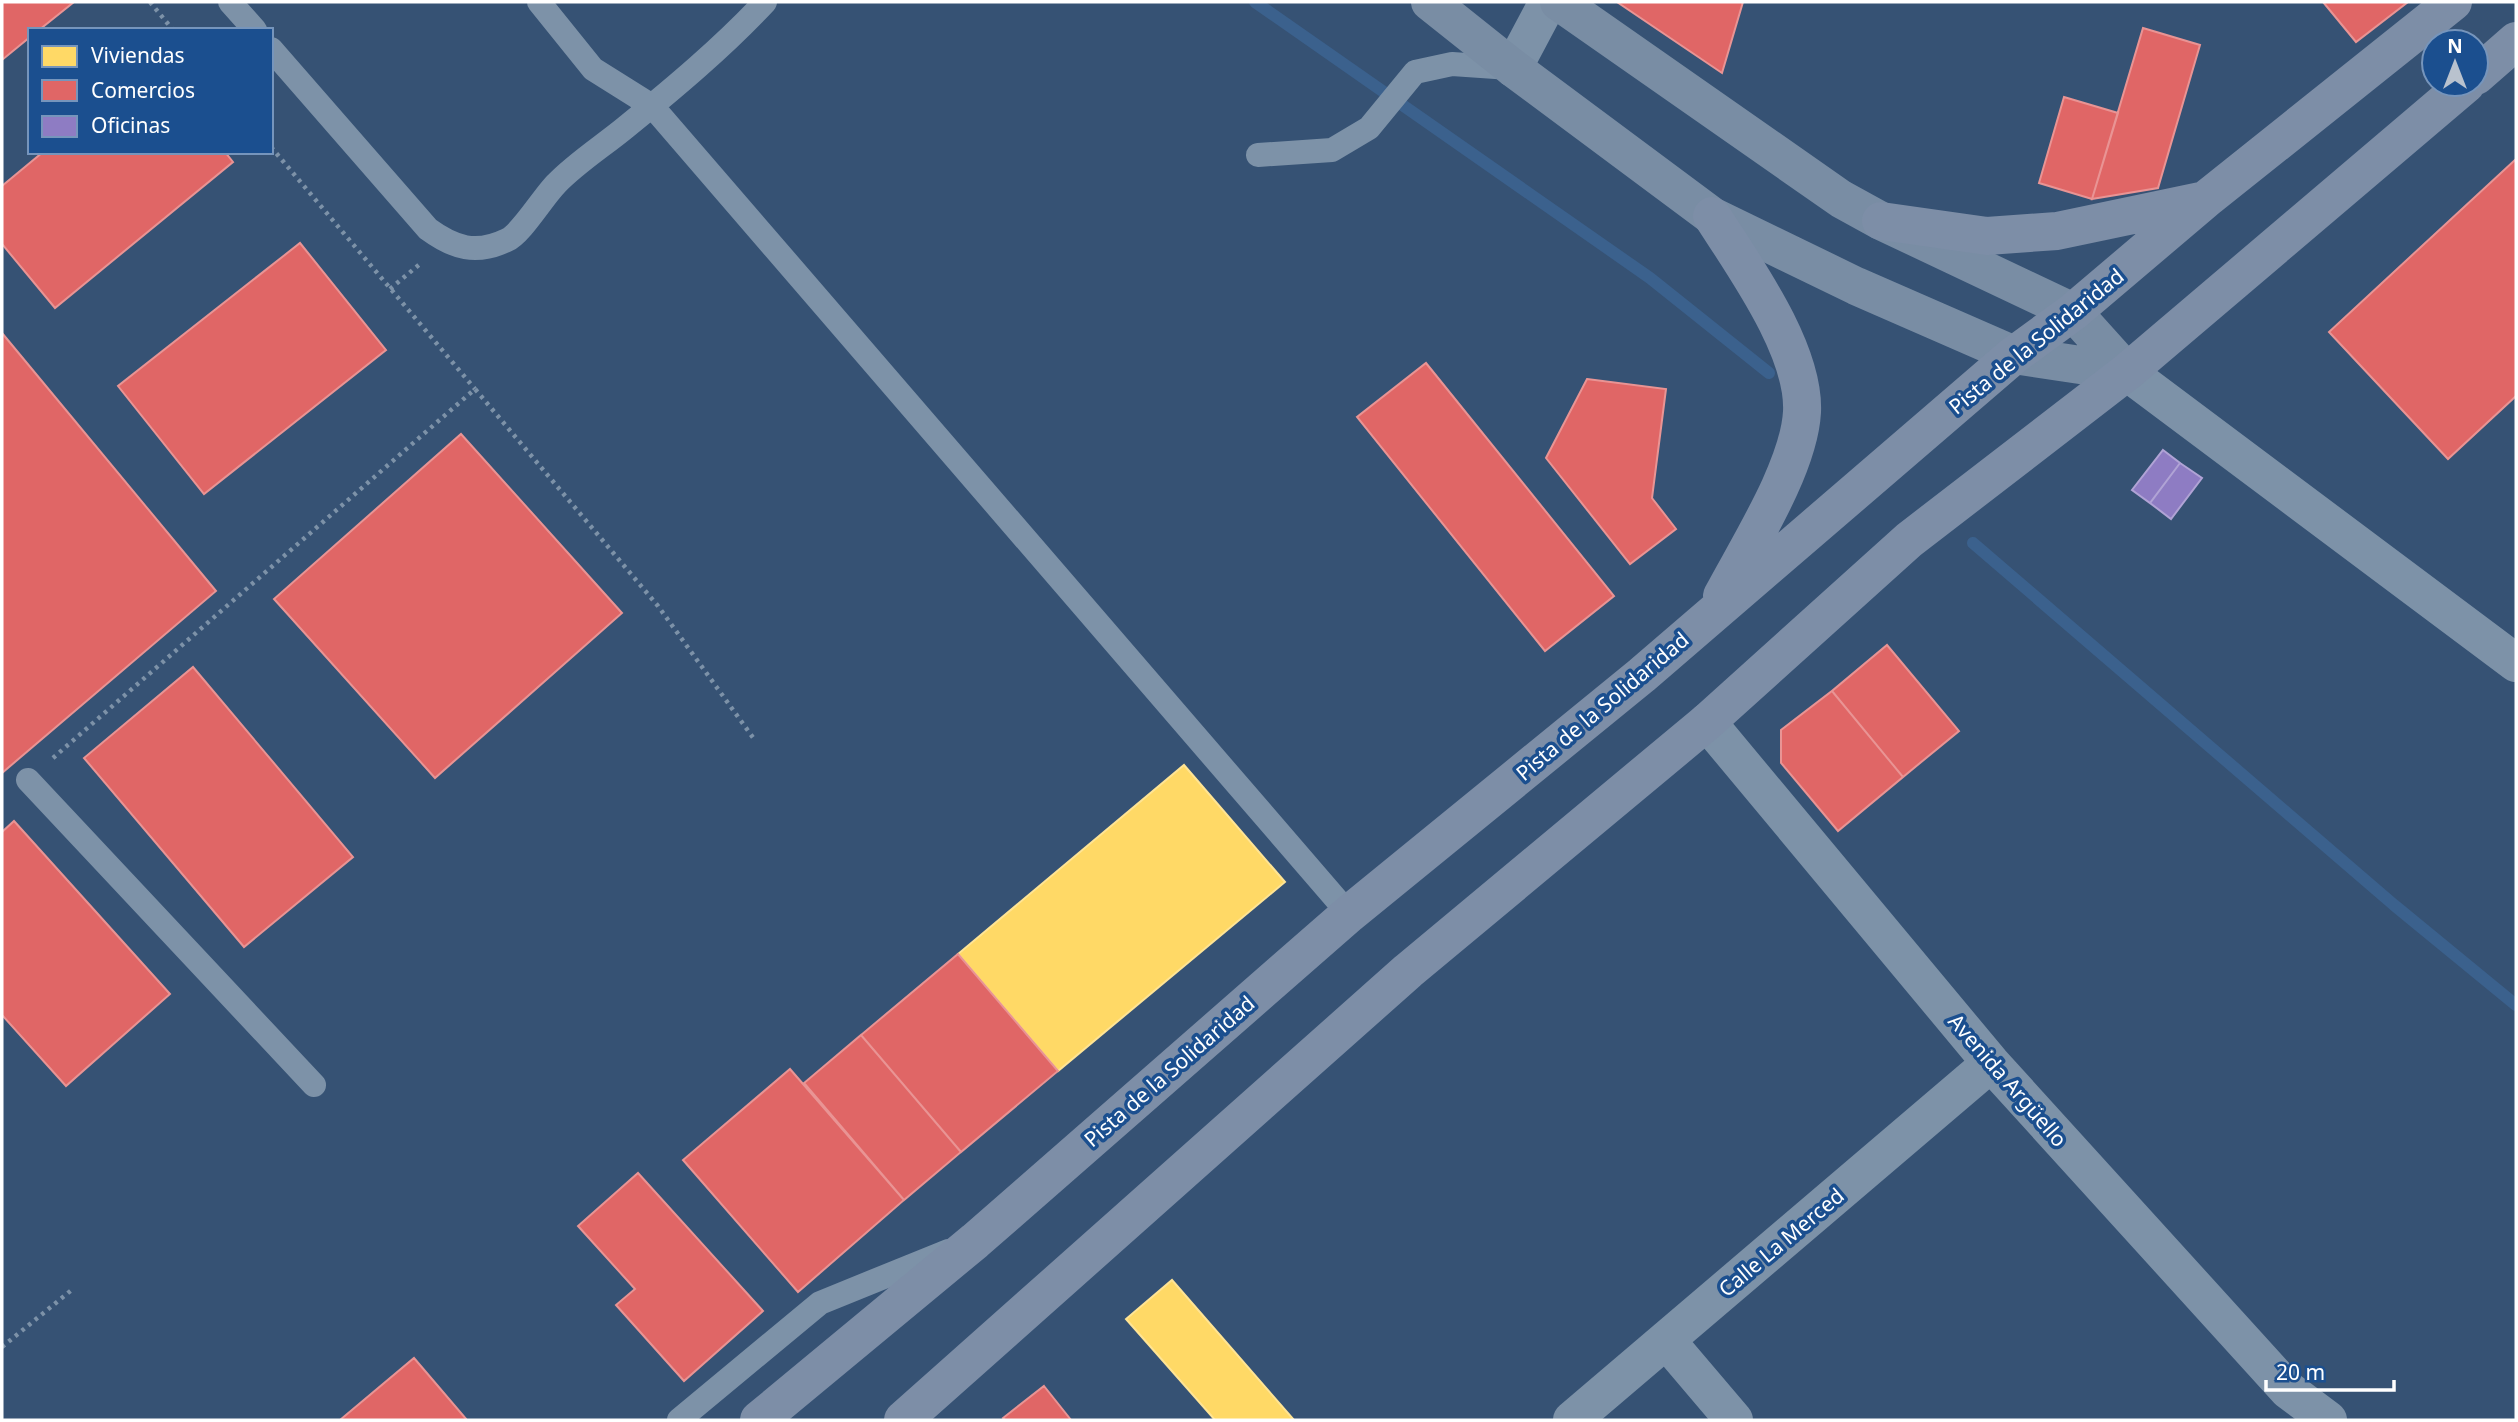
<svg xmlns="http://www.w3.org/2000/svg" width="2518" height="1422" font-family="'Noto Sans',sans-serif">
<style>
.homes{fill:#ffd966;stroke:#ffe494;stroke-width:2}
.shops{fill:#e06666;stroke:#e99494;stroke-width:2}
.offices{fill:#8e7cc3;stroke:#b0a3d5;stroke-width:2}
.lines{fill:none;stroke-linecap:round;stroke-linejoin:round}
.stream{stroke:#3b618d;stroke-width:12}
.path{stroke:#7d92a8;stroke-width:4.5;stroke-dasharray:3.5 5;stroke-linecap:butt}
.lane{stroke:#7d92a8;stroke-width:24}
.street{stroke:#7d92a8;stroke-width:38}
.secondary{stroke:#798da4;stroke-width:38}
.primary{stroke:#7d8ea7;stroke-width:38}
.labels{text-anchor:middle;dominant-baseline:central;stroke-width:7;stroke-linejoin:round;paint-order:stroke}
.street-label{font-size:21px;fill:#fff;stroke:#1b4f8f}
</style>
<rect width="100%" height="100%" fill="#365274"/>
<!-- homes -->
<path class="homes" d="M1184,765L1285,882L1058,1071L958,954Z
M1172,1280L1294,1420H1215L1126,1319Z"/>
<!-- shops -->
<path class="shops" d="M2,2H74L39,30H30V37L2,60Z
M1617,2H1743L1722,73Z
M2323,2H2408L2356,42Z
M2143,28L2200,45L2158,188L2092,199Z
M2064,97L2118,113L2092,199L2039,183Z
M43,152H225L233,162L55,308L2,244V186Z
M2516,159V396L2448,459L2329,332Z
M300,243L386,350L204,494L118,386Z
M2,333L216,591L2,773Z
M1426,363L1614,596L1545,651L1357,417Z
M1587,379L1666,389L1652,498L1676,529L1630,564L1546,458Z
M461,434L622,613L435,778L274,599Z
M1887,645L1959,731L1903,777L1832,691Z
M193,667L353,857L244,947L84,758Z
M1832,691L1903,777L1838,831L1781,763V730Z
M14,821L170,994L66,1086L2,1015V832Z
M958,954L1058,1071L961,1152L861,1035Z
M861,1035L961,1152L904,1200L804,1083Z
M790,1069L904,1200L798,1292L683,1160Z
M638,1173L763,1311L684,1381L616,1305L635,1289L578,1226Z
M414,1358L467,1420H340Z
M1044,1386L1071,1420H1005L1003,1418Z"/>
<!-- offices -->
<path class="offices" d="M2163,450L2180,463L2150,503L2132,490Z
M2180,463L2202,478L2171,519L2150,503Z"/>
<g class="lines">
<!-- stream -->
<path class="stream" d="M1255,2L1650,278L1769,373
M1973,543L2394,905L2516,1005"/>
<!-- path -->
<path class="path" d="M150,2L173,30
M271,147L475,389
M390,289L421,263
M53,758L475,389L658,606L754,739
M2,1347L74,1288"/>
<!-- lane -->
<path class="lane" d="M230,2L255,30
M539,2L593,69L652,106L1349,914
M271,49L428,229C454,248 476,255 507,240C521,234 543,197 556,184C576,163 603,146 626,127C674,88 723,47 765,2
M1258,155L1332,150L1369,128L1415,72L1452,64L1510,68
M28,780L314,1085
M679,1420L820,1303L948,1251"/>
<!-- street -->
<path class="street" d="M1513,68L1548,2
M2127,372L2516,663
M1707,722L1991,1063L2288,1390L2328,1420
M1666,1340L1734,1420
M1572,1420L1991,1063"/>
<!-- secondary -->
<path class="secondary" d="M1430,2L1513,68L1712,216L1856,286L2014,355L2127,372
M1559,2L1841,199L1881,221L2073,312L2127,372"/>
<!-- primary -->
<path class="primary" d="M2476,76L2516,41
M1712,216C1744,266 1805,350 1802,412C1799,467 1749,545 1722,596
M1881,221L1987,236L2057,231L2200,201
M759,1420L975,1241L1349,914L1642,675L2014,355L2073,312L2205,200L2453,2
M903,1420L1408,971L1707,722L1909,540L2127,372L2466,84"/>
</g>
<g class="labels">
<!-- street labels -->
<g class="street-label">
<text transform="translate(2036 341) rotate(-39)">Pista de la Solidaridad</text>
<text transform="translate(1602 706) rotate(-40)">Pista de la Solidaridad</text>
<text transform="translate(1169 1071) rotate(-41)">Pista de la Solidaridad</text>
<text transform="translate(2008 1080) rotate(49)">Avenida Argüello</text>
<text transform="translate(1781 1242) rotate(-40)">Calle La Merced</text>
</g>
</g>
<!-- border -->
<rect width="2518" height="1422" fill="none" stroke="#ffffff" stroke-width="7"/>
<!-- legend -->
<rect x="28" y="28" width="245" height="126" fill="#1b4f8f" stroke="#7695bc" stroke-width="2"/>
<rect x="42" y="46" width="35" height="21" fill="#ffd966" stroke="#7695bc" stroke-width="2"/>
<text x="91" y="63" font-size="21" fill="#ffffff">Viviendas</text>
<rect x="42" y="80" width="35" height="21" fill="#e06666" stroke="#7695bc" stroke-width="2"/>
<text x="91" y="98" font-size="21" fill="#ffffff">Comercios</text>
<rect x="42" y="116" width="35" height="21" fill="#8e7cc3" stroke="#7695bc" stroke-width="2"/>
<text x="91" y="133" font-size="21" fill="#ffffff">Oficinas</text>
<!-- north arrow -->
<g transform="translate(2455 63)"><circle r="33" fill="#1b4f8f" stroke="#7695bc" stroke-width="2"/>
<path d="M0-5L12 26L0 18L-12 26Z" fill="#b9c2ce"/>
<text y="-10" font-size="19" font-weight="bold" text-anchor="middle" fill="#ffffff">N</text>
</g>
<!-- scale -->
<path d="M2266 1380v10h128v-10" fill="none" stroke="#ffffff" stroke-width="3.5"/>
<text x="2276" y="1380" font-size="21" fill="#ffffff" stroke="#1b4f8f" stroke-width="5" paint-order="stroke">20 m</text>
</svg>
